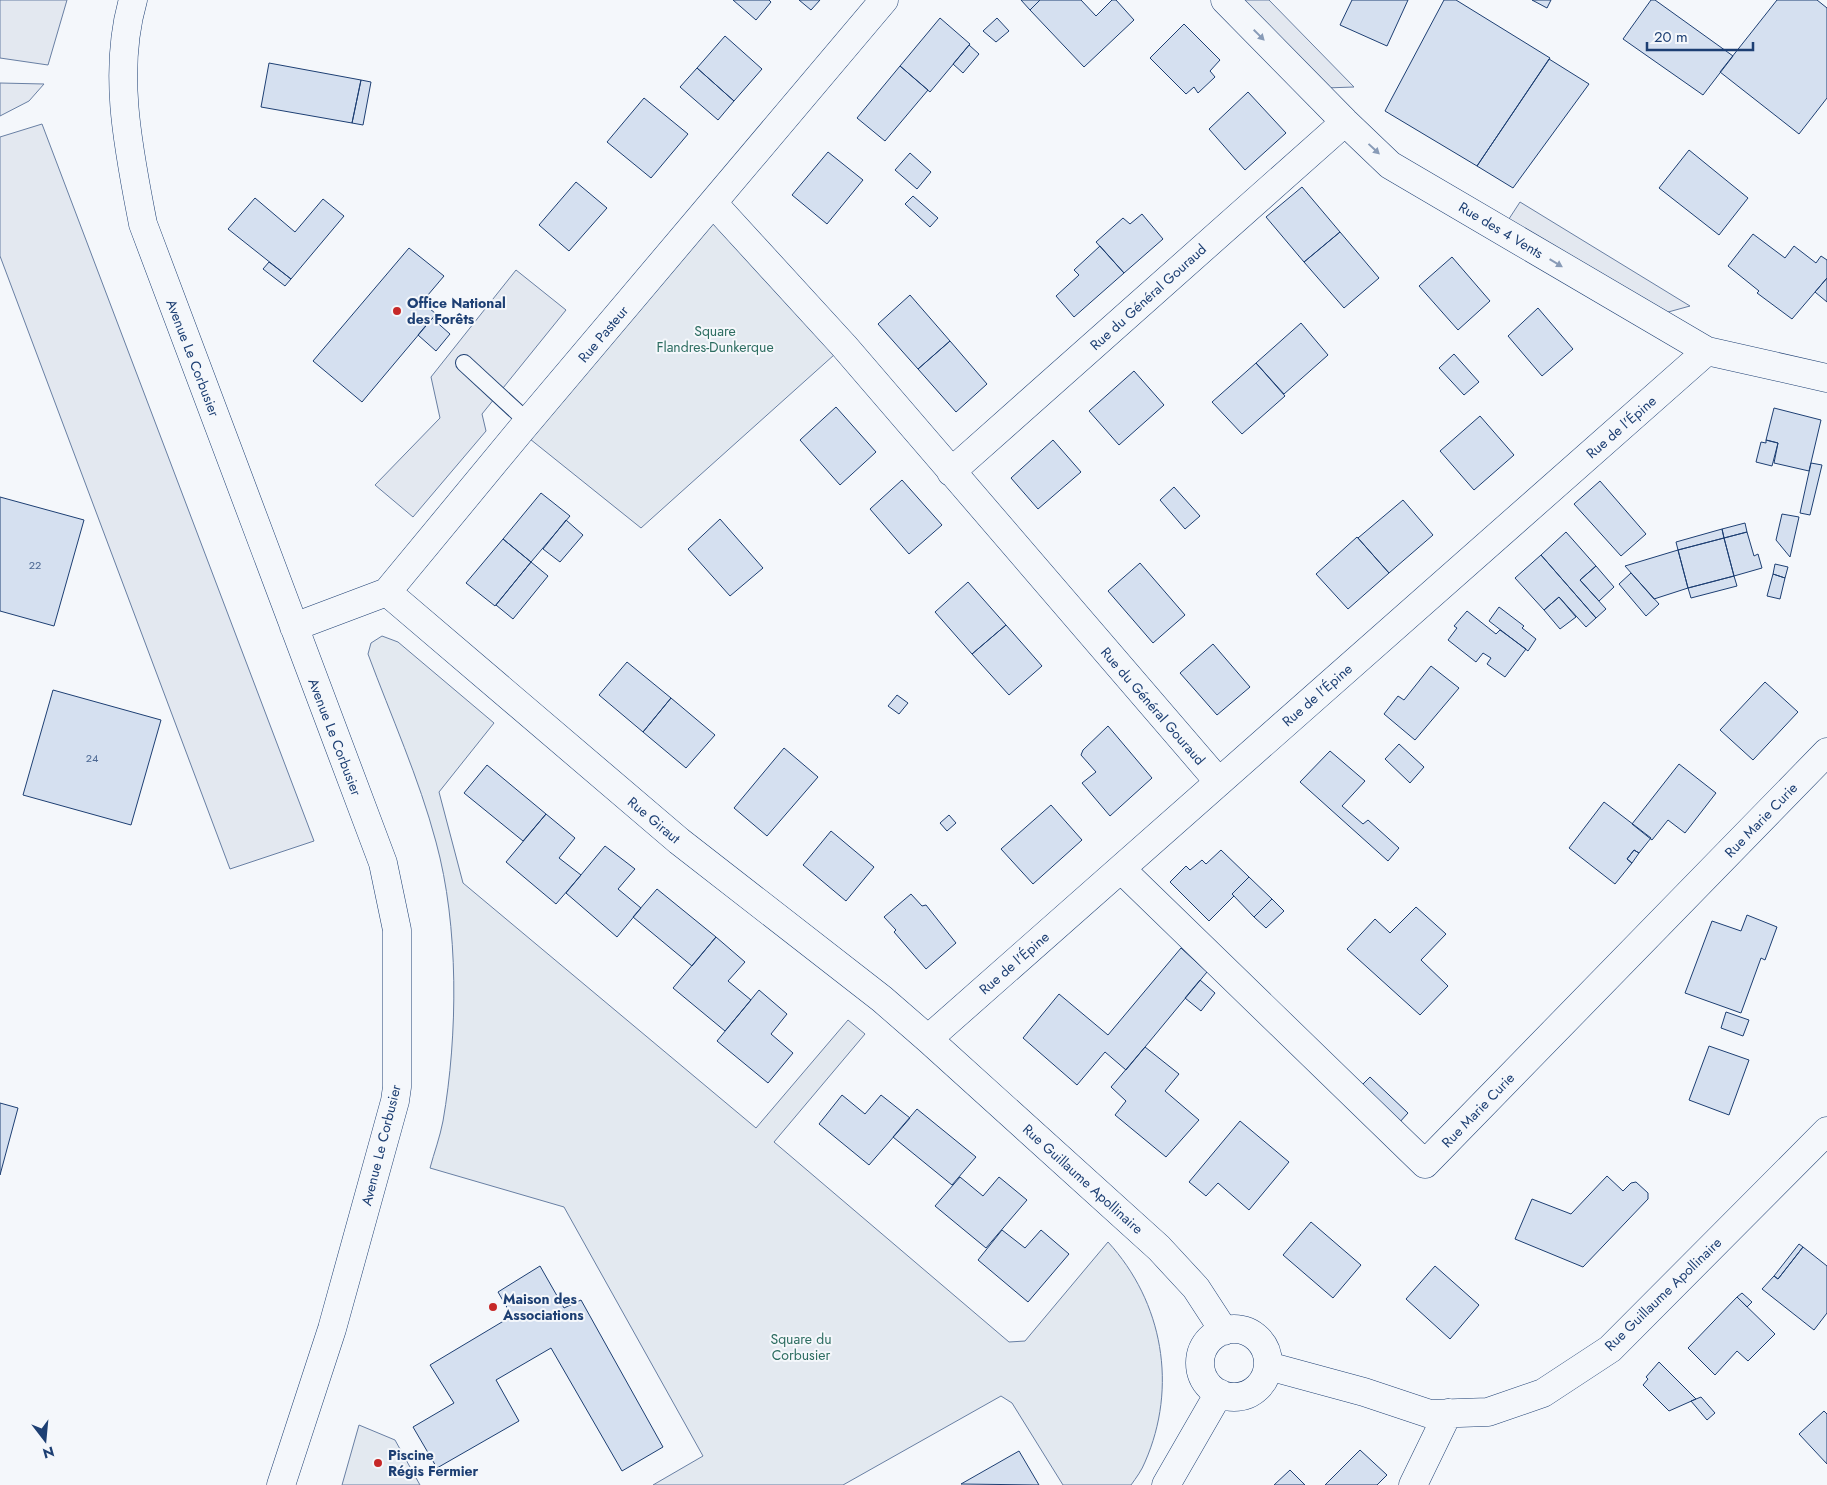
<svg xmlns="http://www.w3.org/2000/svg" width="1827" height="1485" font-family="Jost,sans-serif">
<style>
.green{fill:#e3e9f0;stroke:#687fa3}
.parking{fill:#e3e8f0;stroke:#687fa3}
.building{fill:#d5e0f0;stroke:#1d3f73}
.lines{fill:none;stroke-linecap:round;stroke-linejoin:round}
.service-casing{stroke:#1d3f73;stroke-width:18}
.minor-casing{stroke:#1d3f73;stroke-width:29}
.service{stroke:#f4f7fb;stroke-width:16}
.minor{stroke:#f4f7fb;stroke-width:28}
.oneway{fill:#889bb7}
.poi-dot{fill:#c62828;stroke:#f4f7fb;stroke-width:2}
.labels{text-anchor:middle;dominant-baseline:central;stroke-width:4;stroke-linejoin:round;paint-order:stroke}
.number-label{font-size:11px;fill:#4b6792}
.street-label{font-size:14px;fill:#1d3f73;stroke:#f4f7fb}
.poi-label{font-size:14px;font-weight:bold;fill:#1d3f73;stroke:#f4f7fb;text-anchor:start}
.park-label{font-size:14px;fill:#2c6c60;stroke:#f4f7fb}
</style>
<rect width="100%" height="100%" fill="#f4f7fb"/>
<!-- green -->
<path class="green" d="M713,203L844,346L641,528L520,431Z
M382,636L398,642L494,723L439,792L463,883L756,1128L848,1020L865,1034L774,1142L1009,1342L1025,1341L1108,1242C1163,1302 1178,1387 1145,1462C1142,1470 1136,1478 1131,1485H1063L1012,1403L1001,1396L843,1485H653L703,1456L564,1207L430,1168C434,1153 440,1137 443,1121C458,1035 459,926 436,842C419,778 391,716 368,654L371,643Z
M359,1425L395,1440L420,1485H342Z"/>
<!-- parking -->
<path class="parking" d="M0,0H67L48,65L0,58Z
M1237,0H1269L1354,87L1325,88Z
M0,83L44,84L29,101L0,116Z
M42,124L314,841L230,869L0,256V137Z
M1520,202L1690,306L1661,314L1505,225Z
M516,270L566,310L482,414L486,431L413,517L375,485L440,418L431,377Z"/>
<!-- building -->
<path class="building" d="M733,0H769L771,2L756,20Z
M799,0H820L811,10Z
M1021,0H1040L1030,10Z
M1040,0H1081L1096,16L1112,0H1116L1134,20L1084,67L1030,10Z
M1352,0H1408L1387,46L1340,25Z
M1444,0H1456L1550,58L1477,166L1385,111Z
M1532,0H1551L1547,8Z
M1651,0H1655L1733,56L1703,95L1623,39Z
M1777,0H1817L1827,8V98L1799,134L1720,72Z
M940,18L970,44L930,92L900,66Z
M997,18L1009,31L996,42L983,31Z
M1184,24L1220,60L1210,71L1215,77L1198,93L1194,87L1186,94L1150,58Z
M725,36L762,69L734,101L697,68Z
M969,45L979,54L963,73L953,64Z
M1549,59L1589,84L1513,188L1477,166Z
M269,63L361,80L352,123L261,107Z
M900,66L928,90L885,141L857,118Z
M697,68L734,101L718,120L680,87Z
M361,80L371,82L363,125L352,123Z
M1248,92L1286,133L1245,170L1209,129Z
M644,98L688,134L651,178L607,142Z
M1689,150L1748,198L1719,235L1659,188Z
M828,152L863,180L827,224L792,195Z
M910,153L931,172L917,189L895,170Z
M576,182L607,208L569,251L539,225Z
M1302,187L1340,232L1304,262L1266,217Z
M913,196L938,218L930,227L905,204Z
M255,198L295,232L323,199L344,216L291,279L228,229Z
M1142,214L1163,239L1124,273L1096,242L1123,218L1130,224Z
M1340,232L1379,278L1344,308L1304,262Z
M1753,234L1785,258L1794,246L1816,263L1821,256L1827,260V278L1792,319L1757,293L1759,291L1728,266Z
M1100,246L1124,273L1074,317L1056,296L1079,275L1074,270Z
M409,248L444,276L422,302L436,314L362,402L313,361Z
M1452,257L1490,301L1458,330L1419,286Z
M269,262L291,279L285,286L263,269Z
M1827,278V302L1815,292Z
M910,295L950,341L918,369L878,324Z
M1538,308L1573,349L1542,376L1508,336Z
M432,318L450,334L436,351L418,335Z
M1301,323L1328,355L1284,394L1256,363Z
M950,341L987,384L956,412L918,369Z
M1454,354L1479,382L1464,395L1439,368Z
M1256,363L1285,396L1242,434L1212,402Z
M1134,371L1164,405L1119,445L1089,411Z
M836,407L876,452L840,485L800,440Z
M1774,408L1821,420L1809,471L1774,463L1778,443L1766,440Z
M1480,416L1514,455L1474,490L1440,451Z
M1053,440L1081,472L1038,509L1011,478Z
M1766,440L1778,443L1772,466L1756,462L1761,442L1766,443Z
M1811,463L1822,465L1810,515L1800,513Z
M902,480L942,525L909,554L870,509Z
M1600,481L1646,534L1621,556L1574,504Z
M1174,487L1200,516L1185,529L1160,500Z
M541,493L570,516L531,562L503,539Z
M0,497L84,520L54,626L0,611Z
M1403,500L1433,535L1389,573L1358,538Z
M1782,514L1799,517L1790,557L1776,540Z
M720,519L763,568L730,596L688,549Z
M566,520L583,535L560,562L543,549Z
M1745,523L1747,532L1724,538L1722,529Z
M1722,529L1724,538L1678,550L1676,542Z
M1566,532L1596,566L1580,580L1606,609L1596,618L1541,555Z
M1747,532L1754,556L1758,554L1762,568L1734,576L1724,538Z
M1357,537L1389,573L1348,609L1316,574Z
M1724,538L1734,576L1688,588L1678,550Z
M503,539L531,562L495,606L466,583Z
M1678,550L1688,588L1654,599L1625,566Z
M1541,555L1596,618L1586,627L1559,597L1544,610L1515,578Z
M531,562L548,576L513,619L496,605Z
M1140,563L1185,615L1153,643L1108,591Z
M1775,564L1788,567L1785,578L1773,574Z
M1596,566L1614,587L1599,601L1580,580Z
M1631,573L1659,604L1646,616L1619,584Z
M1773,574L1785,578L1780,599L1767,596Z
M1734,576L1737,586L1691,598L1688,588Z
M968,582L1006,625L972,654L935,612Z
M1559,597L1576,617L1560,629L1544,610Z
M1499,607L1524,626L1522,628L1536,639L1528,651L1489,621Z
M1467,611L1496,634L1500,630L1526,649L1505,677L1487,664L1491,658L1483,653L1476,662L1448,640L1457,628L1454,626Z
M1006,625L1042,666L1009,695L972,654Z
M1213,644L1250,687L1217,715L1180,673Z
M627,662L671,698L643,732L599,695Z
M1431,666L1459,688L1415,740L1384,714L1398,696L1404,700Z
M1765,682L1798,712L1753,760L1720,730Z
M53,690L161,720L131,825L23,795Z
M897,695L908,703L899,714L888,706Z
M671,698L715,735L686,768L643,732Z
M1108,726L1152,778L1110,816L1082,783L1096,772L1081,755L1083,750Z
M1399,744L1424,767L1410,783L1385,759Z
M784,748L818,777L767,836L734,808Z
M1330,751L1365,781L1342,806L1363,824L1368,820L1399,848L1388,861L1300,782Z
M1679,764L1716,793L1685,833L1668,820L1652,840L1632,824Z
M487,765L546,814L523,841L464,793Z
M1604,802L1651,838L1639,853L1634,850L1627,859L1632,863L1615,884L1569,848Z
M1051,805L1082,840L1033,884L1001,849Z
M546,814L575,838L559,858L581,875L556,904L506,862Z
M949,815L956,823L947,831L940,823Z
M831,831L874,867L846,901L803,865Z
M605,846L635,869L618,889L641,908L617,937L566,893Z
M1221,850L1249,877L1232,894L1234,896L1209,921L1170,882L1186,866L1190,870L1202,860L1206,864Z
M1634,850L1639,853L1632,863L1627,859Z
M1249,877L1272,899L1254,917L1232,894Z
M657,889L716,937L692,966L633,917Z
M911,894L922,906L926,905L956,943L926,969L894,932L896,930L884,917Z
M1272,899L1284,911L1266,928L1254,917Z
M1416,907L1446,934L1421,960L1448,986L1420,1015L1347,949L1375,919L1390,933Z
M1747,915L1777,927L1765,960L1761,958L1741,1013L1685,993L1712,921L1741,931Z
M716,937L745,962L728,981L751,1000L725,1031L673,988Z
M1181,948L1207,972L1126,1070L1105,1052L1077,1085L1023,1038L1059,994L1108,1035Z
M1200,980L1215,993L1201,1011L1185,998Z
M759,990L787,1014L771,1034L793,1053L768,1083L717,1041Z
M1726,1012L1749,1020L1743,1036L1721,1028Z
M1709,1046L1749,1060L1729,1115L1689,1100Z
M1145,1047L1179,1074L1165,1091L1199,1120L1166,1157L1115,1115L1126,1101L1111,1087Z
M1370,1077L1408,1113L1398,1124L1360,1087Z
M842,1095L865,1114L881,1095L910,1118L869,1165L819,1124Z
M0,1103L18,1108L0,1175Z
M917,1109L976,1157L952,1185L893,1137Z
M1240,1121L1289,1162L1249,1210L1218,1183L1206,1196L1189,1182Z
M1607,1176L1623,1191L1631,1183L1636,1182L1648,1193V1199L1583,1267L1515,1239L1532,1199L1571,1214Z
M960,1177L983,1196L999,1177L1027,1200L986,1248L935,1206Z
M1311,1222L1361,1265L1333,1298L1283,1255Z
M1002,1230L1025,1248L1041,1230L1069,1254L1028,1302L978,1260Z
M1799,1244L1803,1247L1778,1279L1774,1276Z
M1803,1247L1827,1266V1313L1814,1330L1762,1289L1774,1276L1778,1279Z
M540,1266L564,1308L581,1300L663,1447L622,1471L551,1348L496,1380L519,1421L437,1468L413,1427L454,1403L430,1365L512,1316L498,1292Z
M1435,1266L1479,1305L1450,1339L1406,1299Z
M1742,1293L1752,1302L1747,1307L1737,1297Z
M1737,1297L1775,1334L1748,1361L1737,1351L1715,1375L1688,1348Z
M1659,1362L1696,1399L1669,1411L1643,1385L1648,1379L1646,1377Z
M1701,1397L1715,1413L1707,1420L1691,1401Z
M1824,1411L1827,1414V1464L1799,1434Z
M1360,1450L1387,1475L1377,1485H1325Z
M1019,1451L1039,1485L961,1484Z
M1290,1470L1305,1485H1274Z"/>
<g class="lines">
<!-- service casing -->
<g class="service-casing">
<path id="service" d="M464,363L528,422"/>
</g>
<!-- minor casing -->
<g class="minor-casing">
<path id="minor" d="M133,0C112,73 129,151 143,224L383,863L397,930V1087L395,1101L332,1329L281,1485
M1225,0L1345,122L1390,165L1707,351L1827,378
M713,203L844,346L1219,782
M951,472L1345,122
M387,592L679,841L882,999L928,1039L1159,1248L1196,1288L1224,1331
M294,627L387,592L520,431L884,0
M1121,869L1425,1164L1827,752
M928,1039L1707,351
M1200 1363a34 34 0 1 1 68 0a34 34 0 1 1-68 0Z
M1268,1366L1364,1392L1430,1414L1488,1412L1543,1393L1610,1349L1827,1131
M1166,1485L1219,1393
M1413,1485L1448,1413"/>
</g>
<!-- service -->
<use href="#service" class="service"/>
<!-- minor -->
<use href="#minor" class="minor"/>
</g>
<!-- one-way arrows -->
<defs><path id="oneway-solid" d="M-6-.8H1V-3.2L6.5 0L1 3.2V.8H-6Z" transform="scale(1.25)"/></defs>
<g class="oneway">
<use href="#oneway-solid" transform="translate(1259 35) rotate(45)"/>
<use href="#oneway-solid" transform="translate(1374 149) rotate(43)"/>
<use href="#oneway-solid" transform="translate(1556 263) rotate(31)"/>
</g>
<!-- markers -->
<g class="poi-dot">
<circle cx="397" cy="311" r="5"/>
<circle cx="493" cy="1307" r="5"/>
<circle cx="378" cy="1463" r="5"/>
</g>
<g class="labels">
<!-- number labels -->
<g class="number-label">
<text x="35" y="565">22</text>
<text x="92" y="758">24</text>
</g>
<!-- street labels -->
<g class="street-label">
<text transform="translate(1501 230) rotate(31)">Rue des 4 Vents</text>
<text transform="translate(1148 297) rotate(-42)">Rue du Général Gouraud</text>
<text transform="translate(603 334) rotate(-50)">Rue Pasteur</text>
<text transform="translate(193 358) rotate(69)">Avenue Le Corbusier</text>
<text transform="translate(1621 427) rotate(-41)">Rue de l'Épine</text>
<text transform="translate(1317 695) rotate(-41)">Rue de l'Épine</text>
<text transform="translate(1153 706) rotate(49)">Rue du Général Gouraud</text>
<text transform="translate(335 737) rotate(69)">Avenue Le Corbusier</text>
<text transform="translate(654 820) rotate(40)">Rue Giraut</text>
<text transform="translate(1761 820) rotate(-46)">Rue Marie Curie</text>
<text transform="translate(1014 963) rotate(-41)">Rue de l'Épine</text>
<text transform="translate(1478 1110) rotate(-46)">Rue Marie Curie</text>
<text transform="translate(381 1145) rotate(-76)">Avenue Le Corbusier</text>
<text transform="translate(1083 1179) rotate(42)">Rue Guillaume Apollinaire</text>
<text transform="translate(1663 1294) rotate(-44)">Rue Guillaume Apollinaire</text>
</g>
<!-- poi labels -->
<g class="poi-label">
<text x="407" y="303">Office National<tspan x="407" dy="16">des Forêts</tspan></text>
<text x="503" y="1299">Maison des<tspan x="503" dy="16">Associations</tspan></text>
<text x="388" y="1455">Piscine<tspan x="388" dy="16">Régis Fermier</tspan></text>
</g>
<!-- park labels -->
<g class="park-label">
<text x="715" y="331">Square<tspan x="715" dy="16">Flandres-Dunkerque</tspan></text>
<text x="801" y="1339">Square du<tspan x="801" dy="16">Corbusier</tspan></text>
</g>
</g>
<!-- north arrow -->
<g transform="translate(45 1440) rotate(164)" stroke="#f4f7fb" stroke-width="4" paint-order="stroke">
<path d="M0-4L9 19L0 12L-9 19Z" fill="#1d3f73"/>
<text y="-8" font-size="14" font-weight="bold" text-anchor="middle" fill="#1d3f73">N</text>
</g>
<!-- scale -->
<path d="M1647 42v8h106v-8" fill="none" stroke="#1d3f73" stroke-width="2.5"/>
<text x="1654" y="42" font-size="15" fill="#1d3f73" stroke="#f4f7fb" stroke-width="4" paint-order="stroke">20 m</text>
</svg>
